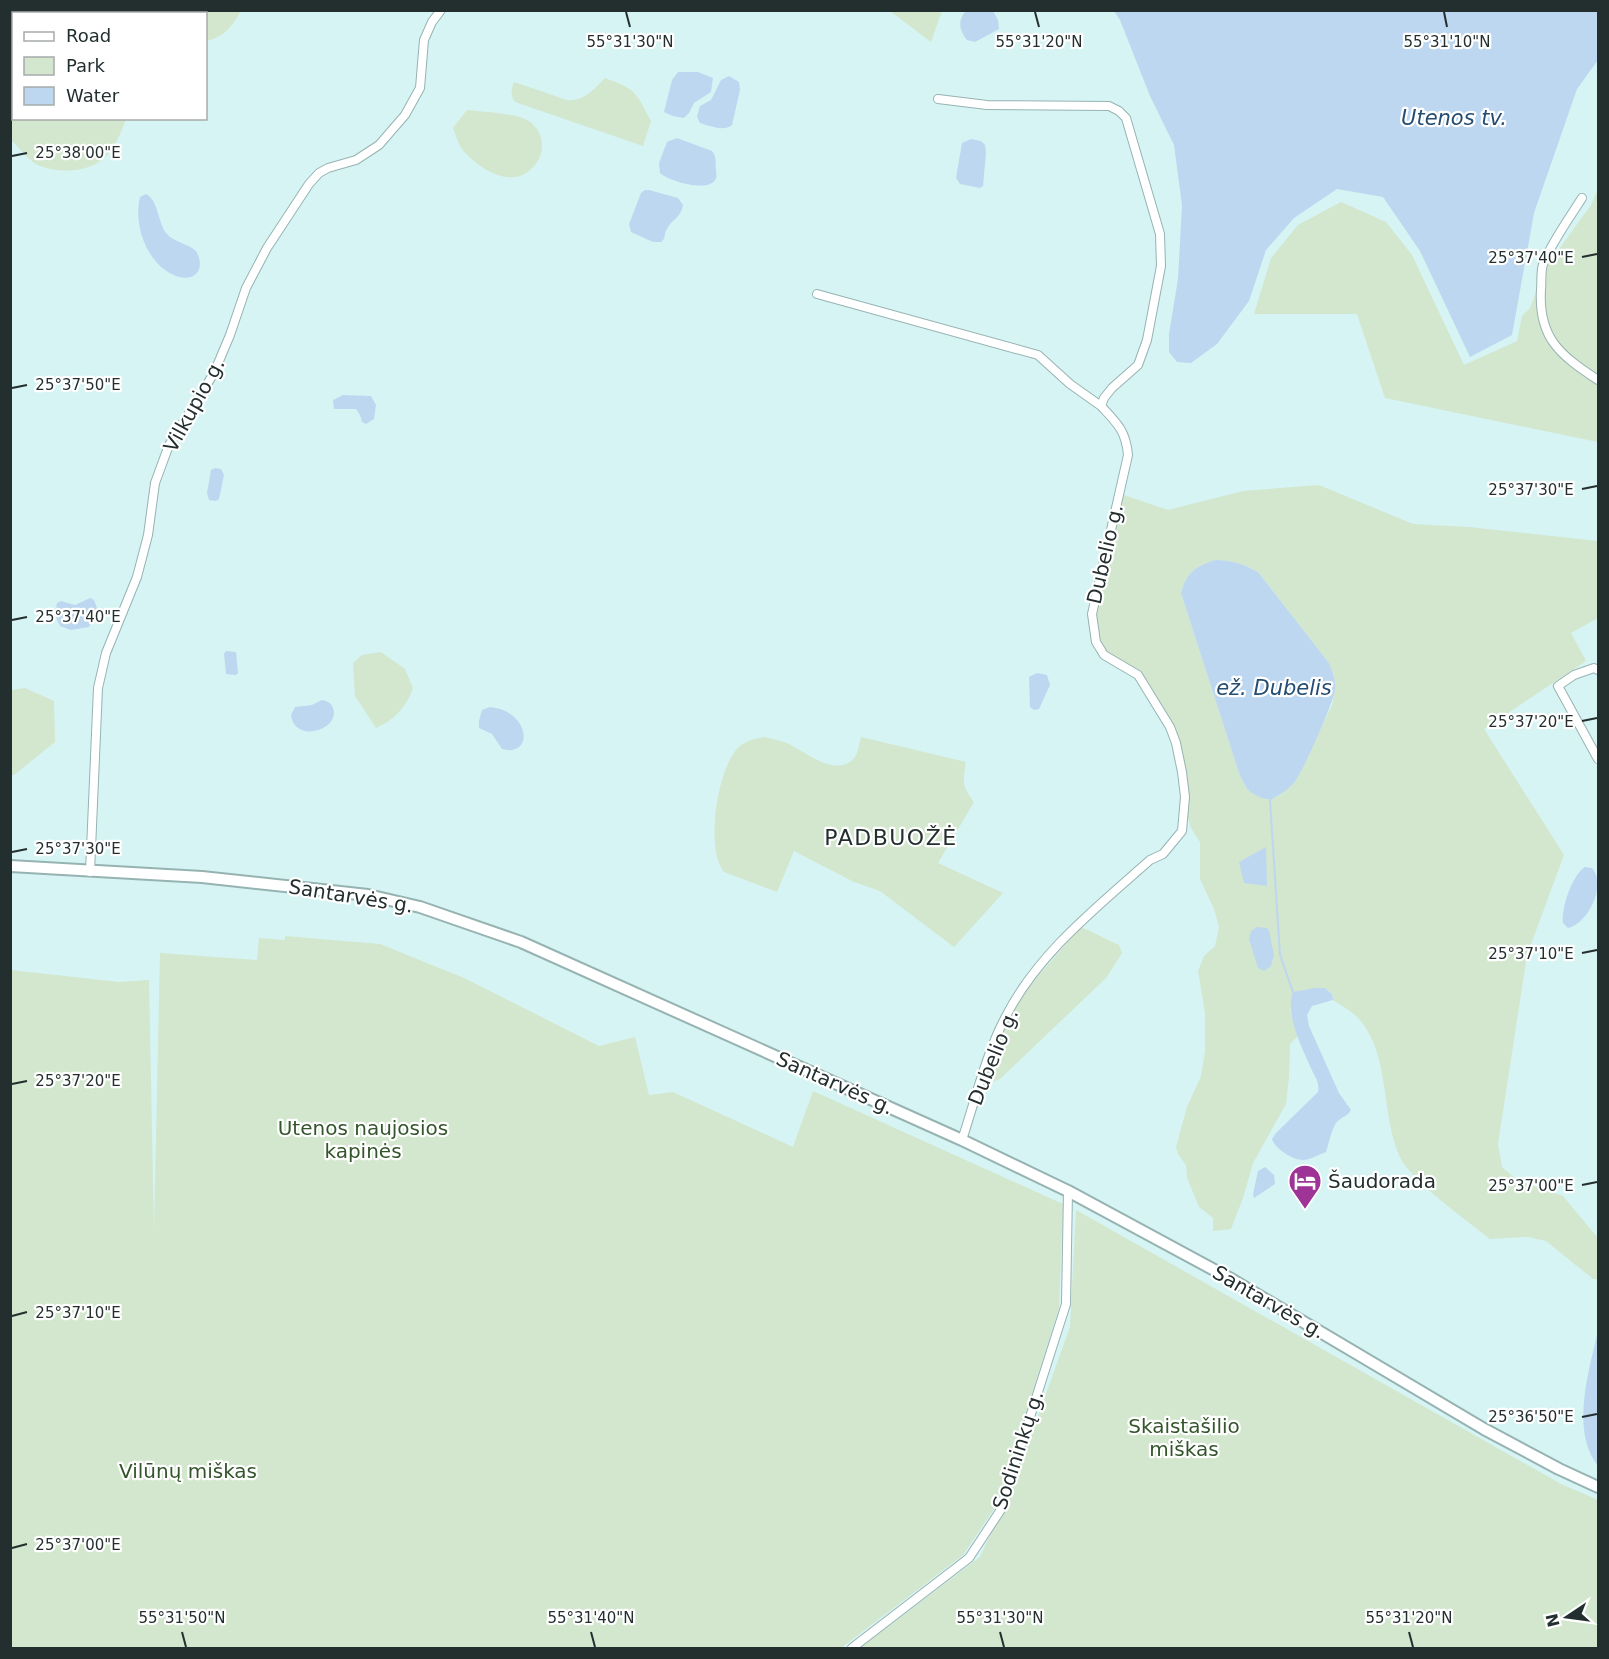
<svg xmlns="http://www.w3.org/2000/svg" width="1609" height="1659" font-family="'DejaVu Sans',sans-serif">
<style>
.green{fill:#d3e6ce;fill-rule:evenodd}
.water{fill:#bdd7f1}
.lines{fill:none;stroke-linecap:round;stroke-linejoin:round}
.stream{stroke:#bdd7f1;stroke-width:2}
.street-casing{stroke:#96b3b2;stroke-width:10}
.secondary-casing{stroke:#96b3b2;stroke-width:14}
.street{stroke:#fff;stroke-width:8}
.secondary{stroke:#fff;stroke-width:10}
.ticks{fill:none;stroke:#232e2e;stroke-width:2}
.labels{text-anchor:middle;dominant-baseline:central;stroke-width:4.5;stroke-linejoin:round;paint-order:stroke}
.street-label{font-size:20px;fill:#232e2e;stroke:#fff}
.park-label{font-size:20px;fill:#34552b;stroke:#fff}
.poi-label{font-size:20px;fill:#232e2e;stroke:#fff;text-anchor:start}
.water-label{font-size:21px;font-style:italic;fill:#254d71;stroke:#fff}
.quarter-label{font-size:22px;letter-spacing:1.5px;fill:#232e2e;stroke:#fff}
.ticks-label{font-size:15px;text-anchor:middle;fill:#232e2e;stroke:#fff;stroke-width:4.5;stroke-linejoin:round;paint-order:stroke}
</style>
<rect width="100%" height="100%" fill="#d6f4f3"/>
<!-- green -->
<path class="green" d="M93,11V10L241,11C232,26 225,37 206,41V14L88,13Z
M890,11H942L931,42Z
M12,25H13L14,118L126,119C121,132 117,144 107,155C92,173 58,174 38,165C28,160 19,147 11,140Z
M605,78C637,90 635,91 651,121L643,146L515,102C510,94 511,90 514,82L567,100C584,102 594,89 605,78Z
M467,110C483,112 513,113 527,120C546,131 547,156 530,170C510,189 476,167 462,149C458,144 456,135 453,128Z
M1598,189V442L1385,398L1357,314H1254L1271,258L1298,225L1341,202L1386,222L1412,255L1464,365L1517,341L1522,316L1530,308L1546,267L1591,205Z
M1319,485L1413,524L1469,527L1598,541V618L1571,633L1586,661L1484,729L1564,855L1527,955L1498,1144L1502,1167L1518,1181L1563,1196L1598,1238V1279H1593L1546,1241L1528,1237L1490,1239C1468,1221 1409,1180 1399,1155C1381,1113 1390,1054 1359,1019C1352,1011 1341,1006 1333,1000L1332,994L1325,988L1301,990L1290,1010L1298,1036L1290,1044L1289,1077L1286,1104L1253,1163L1243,1198L1231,1229L1213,1231V1218L1199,1207L1187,1178L1186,1165L1178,1154L1176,1147L1187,1107L1201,1076L1205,1052V1013L1198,971L1204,956L1215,946L1219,927L1214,909L1200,879V842L1191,828L1187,814L1174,727L1140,671L1109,655L1099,640L1096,607L1124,495L1168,510L1243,491ZM1215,560C1231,560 1244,564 1258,572L1329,663L1334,675L1335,688L1332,705L1295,782L1280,795L1269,800C1250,794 1247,791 1239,773L1181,593C1186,573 1196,566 1215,560Z
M381,652L405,669L413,688C406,708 394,720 376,728L355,696L353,663L362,655Z
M25,688L54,701L55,742L14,775H11V690Z
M765,737C771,739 778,740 784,742C803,749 829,775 850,762C858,757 859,745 861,737L966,762C963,781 961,786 974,802L938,863L1003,893L954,947L880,891L854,882L794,851L777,892L724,872C705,848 717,773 736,750C743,741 754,739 765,737Z
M1081,927L1119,945L1122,953L1106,978L1000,1079L984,1085L1009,1016L1025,991Z
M285,936L380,944L464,978L599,1046L635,1037L649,1095L673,1092L793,1147L813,1091L1063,1204L1059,1308L996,1506L963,1555L841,1648H11V970L119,982L149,980L154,1232L160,953L257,960L259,938L285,940Z
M1076,1210L1561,1484L1598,1500V1648H860L980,1557L1015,1480L1070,1327Z"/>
<!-- water -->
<path class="water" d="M969,11H993L998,20L999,29L975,42L967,40C960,31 957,22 965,12Z
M1114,11H1598V60L1577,89L1534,213L1512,335L1470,357L1420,251L1383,197L1337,189L1294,218L1266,250L1249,301L1217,344L1191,363L1177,362L1169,352V334L1178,279L1182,205L1174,145L1150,96L1120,20Z
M678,72H698L713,78L711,92L694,103L689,113L684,118L673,116L664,112L672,80Z
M729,76L739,82L740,90L732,125C724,132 710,126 700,123L697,117L700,106L711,100L721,80Z
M677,138L712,151C717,157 715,162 716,169C716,173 717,175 716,178C711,194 668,181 660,173L659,163L667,142Z
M971,139L981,141L985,145L986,153L983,186L980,188L960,184L956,178L962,143Z
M645,190H649L678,198L683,205C681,218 672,219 667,229C663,235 667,237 661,242H653L631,232L629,224L641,193Z
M146,194C158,200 158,222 166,233C173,242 187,243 196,251C206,268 196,283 176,276C147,265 133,225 140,197Z
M343,395L371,396L376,405L374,419L366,424L362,422L360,415L356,409H334L333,400Z
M215,468L221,469L224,475L219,499L216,501L209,500L207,493L211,470Z
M1215,560C1231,560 1244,564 1258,572L1329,663C1333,672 1336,681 1335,690C1333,704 1302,774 1293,784C1286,791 1278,796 1270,800C1250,795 1247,791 1239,773L1181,593C1186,573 1196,566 1215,560Z
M90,598L94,600L97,608L89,627L71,630L60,626L55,615L57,603L61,601L75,605Z
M226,651L236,652L238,673L236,675L226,674L224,654Z
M1037,673L1047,675L1050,685L1039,709L1034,710L1030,707L1029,677Z
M322,700C328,701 331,703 333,708C341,730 294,744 291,715L295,707L312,705Z
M490,707C531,711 534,758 502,749L492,734L479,728V721L482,710Z
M1266,847L1267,886L1244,883L1239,862Z
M1585,867L1592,868C1607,885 1588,924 1568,928L1563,923C1561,909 1572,875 1585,867Z
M1257,927L1267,928L1269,931L1274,955L1271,966L1264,971L1258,968L1249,939L1251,931Z
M1314,988H1325L1332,994L1333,1000L1312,1006L1307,1015L1309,1026L1339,1093L1351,1110C1348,1116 1341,1117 1336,1123C1331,1131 1329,1143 1326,1152C1319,1154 1311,1160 1303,1160C1293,1160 1275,1149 1272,1139L1276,1133L1318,1092C1320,1081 1314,1076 1310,1066C1301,1045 1285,1015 1293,992Z
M1265,1167L1274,1175L1275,1184L1254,1198L1253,1194L1258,1171Z
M1598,1331V1466C1570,1431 1589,1370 1598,1331Z"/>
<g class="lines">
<!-- stream -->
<path class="stream" d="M1270,800L1280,955L1293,992"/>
<!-- street casing -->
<g class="street-casing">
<path id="street" d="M938,99L987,105L1109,106L1119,111L1126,118L1160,234L1161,266L1147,340L1138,365L1112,388L1104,398L1101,406C1117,423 1126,431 1128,455L1092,614L1096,642L1104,655L1138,675L1170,727L1176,743L1182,772L1185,797L1182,831L1163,854L1150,860C1097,907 1037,954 1005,1018C986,1054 975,1101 962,1140
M1582,198C1570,217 1552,242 1544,262C1540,269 1542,281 1541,289C1538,338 1560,355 1598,380
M817,294L1038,355L1070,384L1101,406
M1598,670L1594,668L1574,675L1558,686L1598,759
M90,872L98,688L106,653L137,577L148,535L155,483L169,445L214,373L230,335L246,288L267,248L309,184L319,173L328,168L356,160L379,145L405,115L420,88L424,40L432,22L441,10
M852,1648L969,1558L1000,1511L1066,1304L1068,1191"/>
</g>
<!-- secondary casing -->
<g class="secondary-casing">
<path id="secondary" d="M10,866L202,877L368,895L420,907L521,942L962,1140L1068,1191L1231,1279L1484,1429L1559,1469L1598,1487"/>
</g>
<!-- street -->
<use href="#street" class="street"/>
<!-- secondary -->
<use href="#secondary" class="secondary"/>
</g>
<!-- ticks -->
<path class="ticks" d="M626,12L630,27M1035,12L1039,27M1444,12L1447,27M12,156L27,153M1582,257L1597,254M12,388L27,385M1582,489L1597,486M12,620L27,617M1582,721L1597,718M12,852L27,849M1582,953L1597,950M12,1084L27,1081M1582,1185L1597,1182M12,1316L27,1312M1582,1417L1597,1414M12,1548L27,1544M182,1632L186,1647M591,1632L595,1647M1000,1632L1004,1647M1409,1632L1413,1647"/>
<!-- icons -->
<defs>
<g id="hotel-pin" transform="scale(1.725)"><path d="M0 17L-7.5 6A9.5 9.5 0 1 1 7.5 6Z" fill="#9e3496" stroke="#fff"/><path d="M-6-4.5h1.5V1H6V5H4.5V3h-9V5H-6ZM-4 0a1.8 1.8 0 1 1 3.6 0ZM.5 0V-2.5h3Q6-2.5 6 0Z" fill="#fff"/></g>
</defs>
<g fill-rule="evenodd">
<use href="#hotel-pin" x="1305" y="1181"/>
</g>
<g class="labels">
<!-- street labels -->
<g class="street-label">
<text transform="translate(194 405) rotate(-61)">Vilkupio g.</text>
<text transform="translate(1105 554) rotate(-77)">Dubelio g.</text>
<text transform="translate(351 896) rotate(9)">Santarvės g.</text>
<text transform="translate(993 1057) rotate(-68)">Dubelio g.</text>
<text transform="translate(835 1083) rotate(24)">Santarvės g.</text>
<text transform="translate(1269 1302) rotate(30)">Santarvės g.</text>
<text transform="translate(1018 1450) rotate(-72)">Sodininkų g.</text>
</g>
<!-- park labels -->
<g class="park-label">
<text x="363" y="1128">Utenos naujosios<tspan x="363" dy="23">kapinės</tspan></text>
<text x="1184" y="1426">Skaistašilio<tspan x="1184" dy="23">miškas</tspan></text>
<text x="188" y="1471">Vilūnų miškas</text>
</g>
<!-- poi labels -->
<g class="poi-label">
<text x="1328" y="1181">Šaudorada</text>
</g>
<!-- water labels -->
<g class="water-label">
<text x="1454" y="118">Utenos tv.</text>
<text x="1274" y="688">ež. Dubelis</text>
</g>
<!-- quarter labels -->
<g class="quarter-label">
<text x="891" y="837">PADBUOŽĖ</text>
</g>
</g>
<g class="ticks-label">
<text x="630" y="47">55°31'30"N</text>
<text x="1039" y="47">55°31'20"N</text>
<text x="1447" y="47">55°31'10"N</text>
<text x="78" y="158">25°38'00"E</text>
<text x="1531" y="263">25°37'40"E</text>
<text x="78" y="390">25°37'50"E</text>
<text x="1531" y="495">25°37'30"E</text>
<text x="78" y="622">25°37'40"E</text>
<text x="1531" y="727">25°37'20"E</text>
<text x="78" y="854">25°37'30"E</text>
<text x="1531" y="959">25°37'10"E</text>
<text x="78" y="1086">25°37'20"E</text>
<text x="1531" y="1191">25°37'00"E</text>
<text x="78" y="1318">25°37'10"E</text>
<text x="1531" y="1422">25°36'50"E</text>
<text x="78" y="1550">25°37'00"E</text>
<text x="182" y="1623">55°31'50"N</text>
<text x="591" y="1623">55°31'40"N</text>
<text x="1000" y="1623">55°31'30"N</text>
<text x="1409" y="1623">55°31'20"N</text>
</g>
<!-- border -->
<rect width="1609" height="1659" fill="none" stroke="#232e2e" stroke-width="24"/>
<!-- legend -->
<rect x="12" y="12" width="195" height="108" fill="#ffffff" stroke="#a7abab" stroke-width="1.5"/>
<rect x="24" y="32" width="30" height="9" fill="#ffffff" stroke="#a7abab" stroke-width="1.5"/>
<text x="66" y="42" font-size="18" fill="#232e2e">Road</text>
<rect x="24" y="57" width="30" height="18" fill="#d3e6ce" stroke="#a7abab" stroke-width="1.5"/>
<text x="66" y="72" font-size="18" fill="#232e2e">Park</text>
<rect x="24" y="87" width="30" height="18" fill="#bdd7f1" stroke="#a7abab" stroke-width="1.5"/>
<text x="66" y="102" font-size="18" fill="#232e2e">Water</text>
<!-- north arrow -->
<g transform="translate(1567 1617) rotate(257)" stroke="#ffffff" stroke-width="4.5" paint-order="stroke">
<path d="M0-4.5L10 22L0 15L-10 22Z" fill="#232e2e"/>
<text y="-9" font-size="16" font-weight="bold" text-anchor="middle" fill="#232e2e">N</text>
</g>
</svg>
